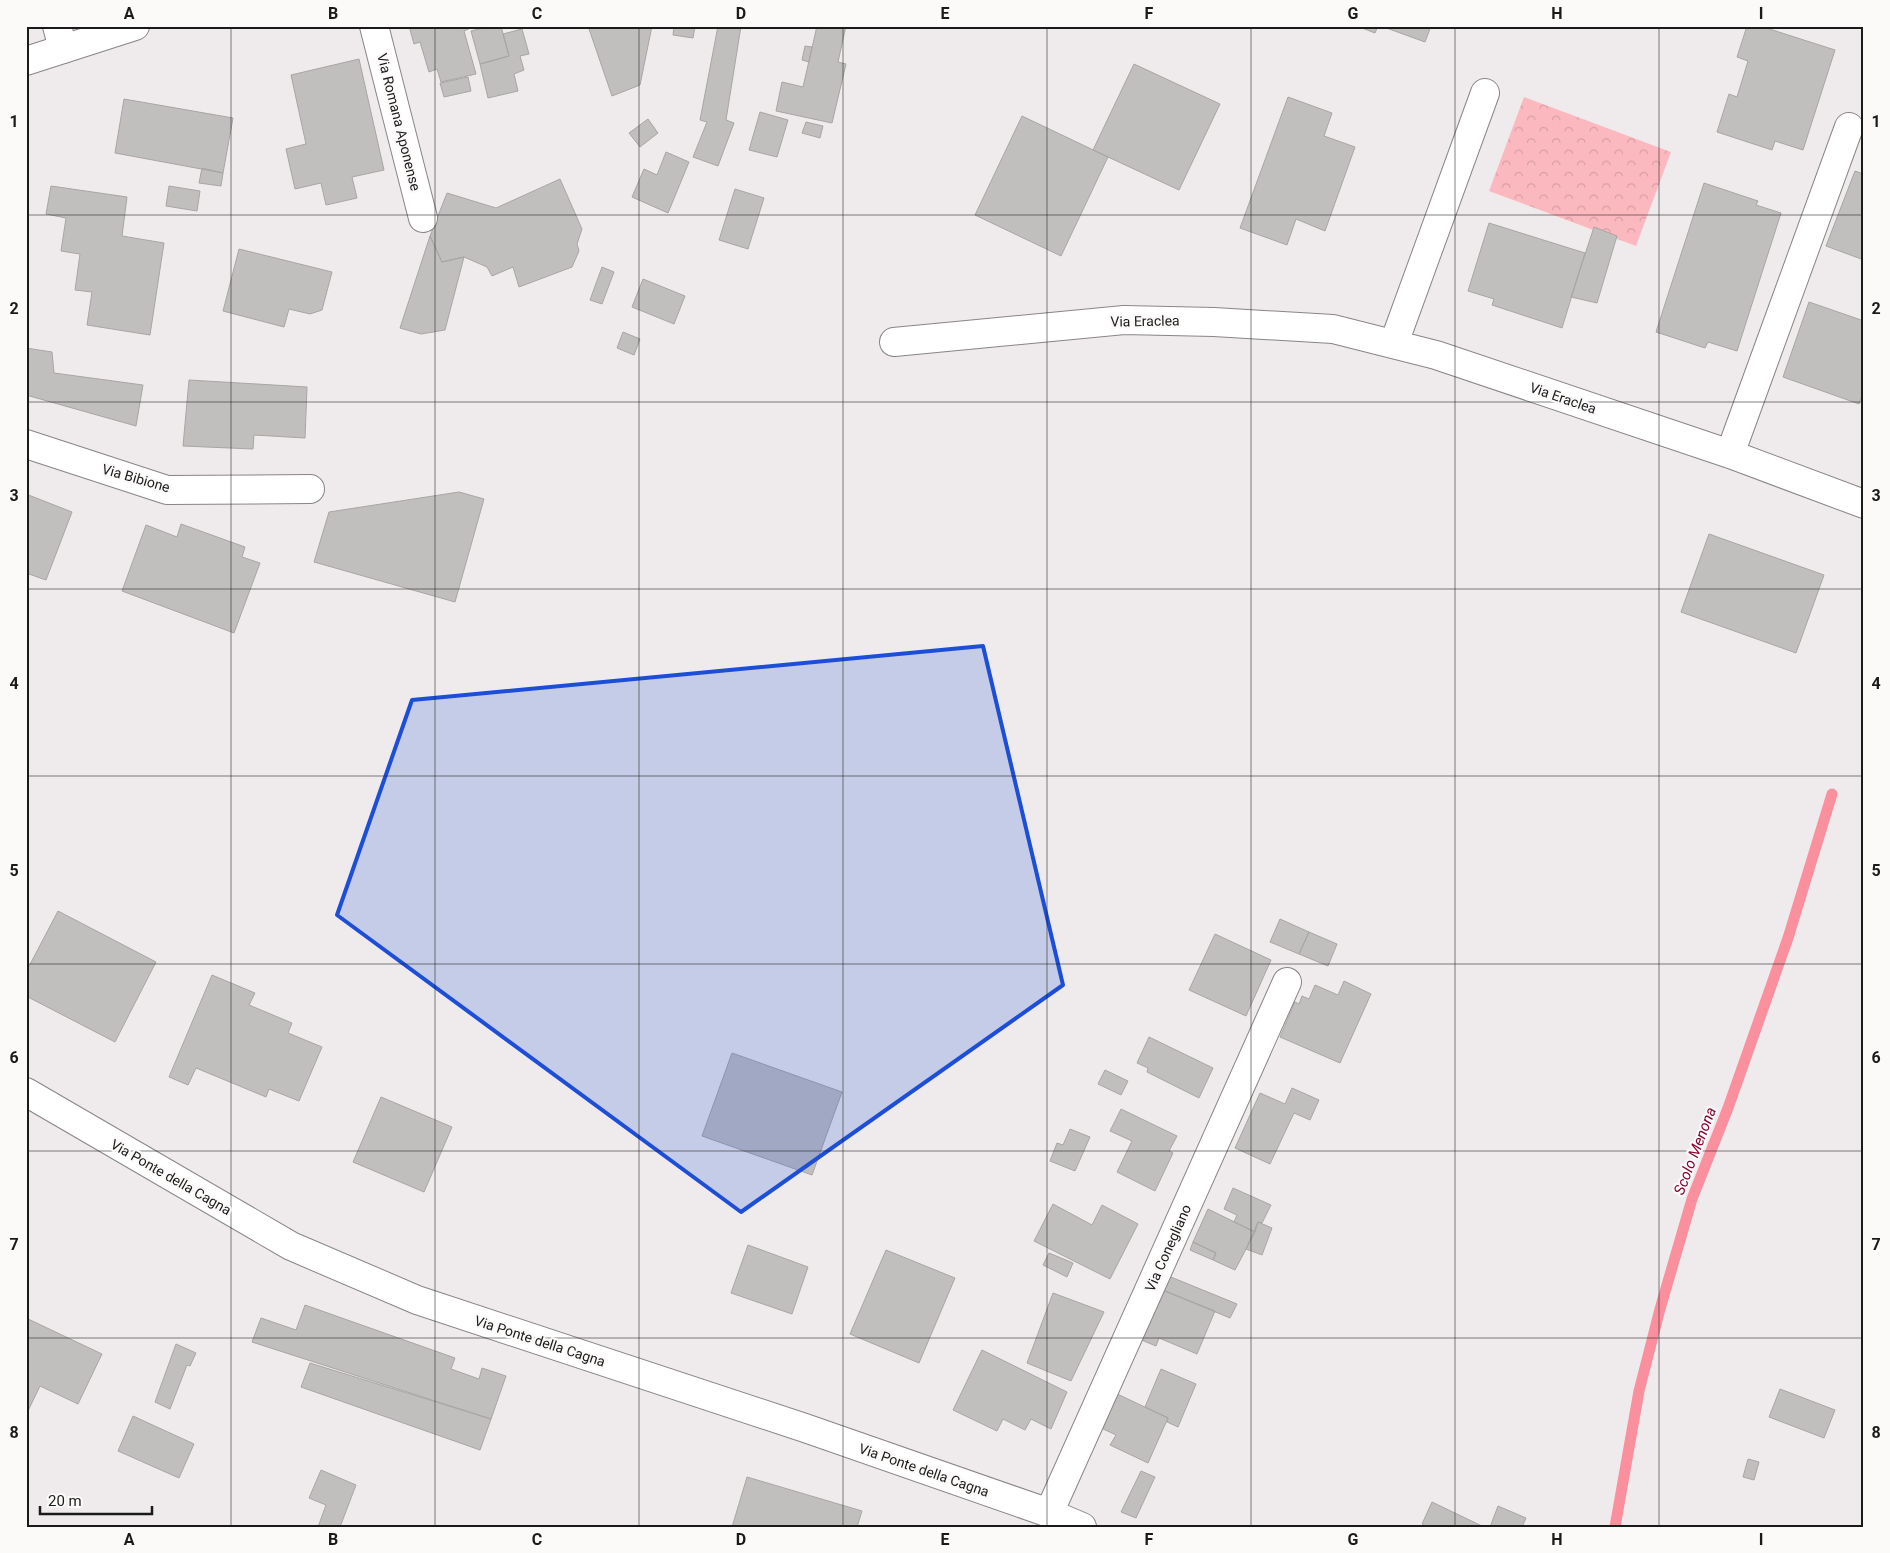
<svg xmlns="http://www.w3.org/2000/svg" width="1890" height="1553" font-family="Roboto,sans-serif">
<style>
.park{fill:url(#park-crowns)}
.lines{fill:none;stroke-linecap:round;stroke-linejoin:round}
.stream{stroke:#fa909e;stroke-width:11}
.building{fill:#c1bebe;stroke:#a9a5a5}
.street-casing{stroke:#898586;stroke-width:30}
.secondary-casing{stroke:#898586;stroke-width:30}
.street{stroke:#fff;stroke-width:28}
.secondary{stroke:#fff;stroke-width:28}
.marked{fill:#1d4ed8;fill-opacity:0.2;stroke:#1d4ed8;stroke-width:4;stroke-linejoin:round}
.grid{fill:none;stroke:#1b1a1a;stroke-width:1;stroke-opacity:0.55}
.labels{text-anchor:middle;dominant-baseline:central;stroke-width:4.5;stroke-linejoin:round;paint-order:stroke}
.street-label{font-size:14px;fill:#1b1a1a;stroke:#fcf9f9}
.water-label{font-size:15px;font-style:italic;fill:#870130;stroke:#fcf9f9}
.neatline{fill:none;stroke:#1b1a1a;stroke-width:2}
.grid-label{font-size:16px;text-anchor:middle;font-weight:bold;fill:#1b1a1a}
</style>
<defs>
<pattern id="park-crowns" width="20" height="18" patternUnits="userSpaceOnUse" patternTransform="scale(1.25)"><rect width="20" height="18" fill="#fcb8bf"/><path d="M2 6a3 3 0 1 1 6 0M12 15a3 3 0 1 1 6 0" fill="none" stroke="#d79ea4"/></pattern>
</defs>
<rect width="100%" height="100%" fill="#efebec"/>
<!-- park -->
<path class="park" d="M1524,97L1671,152L1636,246L1489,191Z"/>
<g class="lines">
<!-- stream -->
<path class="stream" d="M1615,1527L1639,1391L1660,1309L1692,1199L1728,1108L1788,938L1832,794"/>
</g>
<!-- building -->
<path class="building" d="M409,26H475L464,31L476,74L441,82L437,69L429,72L420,42L414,44Z
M491,26H501L509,56L480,64L471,31Z
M588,26H652L640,85L612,96Z
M674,26H695L693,38L673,35Z
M718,26H741L726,120L734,123L718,166L693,157L707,122L700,120Z
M817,26H846L838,62L846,64L832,123L776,111L782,82L803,87Z
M1357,26H1378L1375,33Z
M1381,26H1431L1425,42Z
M1747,26H1760L1835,50L1803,150L1775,141L1772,150L1717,132L1729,94L1737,97L1748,61L1737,57Z
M522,29L529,54L520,56L524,70L514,74L518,91L488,98L480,64L509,56L503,34Z
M805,46L812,47L809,62L802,60Z
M359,59L384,170L352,177L357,198L326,205L321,183L295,189L286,149L306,144L291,75Z
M1134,64L1220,104L1179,190L1093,150Z
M468,77L471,91L444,97L440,83Z
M1288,97L1332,113L1324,136L1355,147L1325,231L1296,219L1287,245L1240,228Z
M124,99L233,118L223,173L115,153Z
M760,112L788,120L777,157L749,150Z
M1022,116L1108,157L1061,256L975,215Z
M648,119L658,133L640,147L629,133Z
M806,122L823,126L820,138L802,133Z
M666,152L689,162L668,213L632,197L644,169L657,175Z
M202,168L223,173L221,186L199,183Z
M1855,171L1864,174V260L1826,246Z
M560,179L582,229L577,244L579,251L572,267L519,287L513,267L492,276L487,267L464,257L442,262L430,236L447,193L496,208Z
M1704,183L1758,201L1756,205L1781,213L1737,351L1708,342L1705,348L1656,332Z
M51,186L127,197L122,236L164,243L150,335L87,325L92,292L75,290L80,254L61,251L66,218L46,214Z
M169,186L200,191L197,211L166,206Z
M735,189L764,198L748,249L719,240Z
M1489,223L1585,253L1562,328L1492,305L1494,299L1468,291Z
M1594,227L1617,236L1597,303L1571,297Z
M430,236L442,262L464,257L445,330L421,334L400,328Z
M239,249L332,272L322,310L310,314L289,309L284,327L223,311Z
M602,267L614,272L602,304L590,300Z
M643,279L685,296L674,324L632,307Z
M1809,302L1864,321V390L1859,404L1783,377Z
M623,332L640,339L634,355L617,348Z
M26,348L52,352L54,373L143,385L136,426L26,395Z
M189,380L307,387L305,438L254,435L253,449L183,446Z
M459,492L484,499L455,602L314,562L329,512Z
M26,494L72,512L46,580L26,573Z
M181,524L245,547L242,557L260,563L234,633L122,591L146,525L177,537Z
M1709,534L1824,575L1796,653L1681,612Z
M58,911L156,962L115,1042L26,996V972Z
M1280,919L1309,932L1299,954L1270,942Z
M1309,932L1337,944L1328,966L1299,954Z
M1215,934L1271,960L1246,1016L1189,990Z
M212,975L255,993L249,1005L292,1023L288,1033L322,1047L299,1101L269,1089L266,1097L196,1068L188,1085L169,1077Z
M1344,981L1371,994L1340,1063L1280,1037L1295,1002L1299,1004L1302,996L1309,999L1315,985L1338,995Z
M1149,1037L1213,1068L1199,1098L1147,1072L1148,1068L1137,1063Z
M732,1053L842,1092L812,1175L702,1136Z
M1105,1070L1128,1081L1121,1095L1098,1084Z
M1292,1088L1319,1100L1310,1120L1294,1113L1270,1164L1235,1148L1260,1093L1285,1104Z
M381,1097L452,1127L424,1192L353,1162Z
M1121,1109L1177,1136L1169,1151L1173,1153L1155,1191L1117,1172L1132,1141L1110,1131Z
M1070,1129L1090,1137L1075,1171L1050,1161L1057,1143L1063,1145Z
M1233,1188L1271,1205L1262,1223L1258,1222L1255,1232L1234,1222L1237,1215L1224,1209Z
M1053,1204L1092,1225L1102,1205L1138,1224L1110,1279L1034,1241Z
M1208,1209L1255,1232L1235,1270L1213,1260L1216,1253L1193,1242Z
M1258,1222L1272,1228L1262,1255L1246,1249Z
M1193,1242L1216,1253L1213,1260L1190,1250Z
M748,1245L808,1267L792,1314L731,1293Z
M886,1250L955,1278L919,1363L850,1334Z
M1049,1253L1073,1263L1067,1277L1043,1265Z
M1166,1275L1237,1304L1230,1318L1160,1289Z
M1160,1289L1215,1311L1197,1354L1159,1338L1156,1346L1139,1339Z
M1053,1293L1104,1312L1071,1381L1027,1363Z
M305,1305L455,1358L451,1369L479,1379L482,1368L506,1376L491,1419L252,1342L261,1318L296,1330Z
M26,1318L102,1354L78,1404L40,1386L26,1415Z
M176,1344L196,1353L190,1366L187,1365L170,1409L155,1402Z
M982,1350L1067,1392L1051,1429L1031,1419L1025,1430L1003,1419L997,1431L953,1410Z
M310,1363L491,1419L480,1450L301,1387Z
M1161,1369L1196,1384L1178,1427L1167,1422L1168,1418L1145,1407Z
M1780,1389L1835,1410L1824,1438L1769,1417Z
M1113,1392L1168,1418L1148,1463L1110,1445L1116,1435L1097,1426Z
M133,1416L194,1444L179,1478L118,1451Z
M1748,1459L1759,1462L1754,1480L1743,1477Z
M321,1470L356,1485L340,1527H318L326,1505L309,1498Z
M1141,1471L1155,1477L1136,1518L1121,1512Z
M747,1477L862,1511L857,1527H732Z
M1432,1502L1484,1527H1428L1422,1524Z
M1498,1506L1526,1518L1522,1527H1490Z"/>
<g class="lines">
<!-- street casing -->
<g class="street-casing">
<path id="street" d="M57,26L63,49
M374,26L423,218
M894,342L1124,320L1214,322L1333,329L1436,355L1730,454L1864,504
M1394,343L1485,93
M26,444L167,490L310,489
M1730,454L1849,127
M26,1092L291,1246L417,1300L805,1428L1049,1513L1082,1527
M1049,1513L1287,982"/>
</g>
<!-- secondary casing -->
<g class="secondary-casing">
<path id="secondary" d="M26,61L135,26"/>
</g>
<!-- street -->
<use href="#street" class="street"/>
<!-- secondary -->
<use href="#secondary" class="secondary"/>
</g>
<!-- marked area -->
<path class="marked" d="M983,646L1063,985L741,1212L337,915L412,700Z"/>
<!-- grid -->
<path class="grid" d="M231,26V1527M435,26V1527M639,26V1527M843,26V1527M1047,26V1527M1251,26V1527M1455,26V1527M1659,26V1527M26,215H1864M26,402H1864M26,589H1864M26,776H1864M26,964H1864M26,1151H1864M26,1338H1864"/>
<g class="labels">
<!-- street labels -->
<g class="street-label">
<text transform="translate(399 122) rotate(76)">Via Romana Aponense</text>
<text transform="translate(1145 321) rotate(-1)">Via Eraclea</text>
<text transform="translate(1563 398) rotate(19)">Via Eraclea</text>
<text transform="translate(136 478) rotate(16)">Via Bibione</text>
<text transform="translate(171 1177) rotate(30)">Via Ponte della Cagna</text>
<text transform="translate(1168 1248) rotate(-66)">Via Conegliano</text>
<text transform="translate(540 1341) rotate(18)">Via Ponte della Cagna</text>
<text transform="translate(924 1470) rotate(19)">Via Ponte della Cagna</text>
</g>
<!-- water labels -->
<g class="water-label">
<text transform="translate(1695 1151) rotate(-69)">Scolo Menona</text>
</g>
</g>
<!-- border -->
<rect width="1890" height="1553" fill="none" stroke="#fcf9f9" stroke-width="55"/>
<!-- scale -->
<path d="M40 1506v8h112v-8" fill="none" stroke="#1b1a1a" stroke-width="2.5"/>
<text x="48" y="1506" font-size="15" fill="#1b1a1a" stroke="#fcf9f9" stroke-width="4" paint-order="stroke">20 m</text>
<rect x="28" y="28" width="1834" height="1498" class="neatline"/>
<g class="grid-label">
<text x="129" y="19">A</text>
<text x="333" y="19">B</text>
<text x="537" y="19">C</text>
<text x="741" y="19">D</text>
<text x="945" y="19">E</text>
<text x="1149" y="19">F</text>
<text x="1353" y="19">G</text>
<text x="1557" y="19">H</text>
<text x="1761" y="19">I</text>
<text x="14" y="127">1</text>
<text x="1876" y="127">1</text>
<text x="14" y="314">2</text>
<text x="1876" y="314">2</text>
<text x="14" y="501">3</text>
<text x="1876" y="501">3</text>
<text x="14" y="689">4</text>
<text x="1876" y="689">4</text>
<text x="14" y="876">5</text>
<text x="1876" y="876">5</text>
<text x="14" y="1063">6</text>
<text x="1876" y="1063">6</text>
<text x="14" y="1250">7</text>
<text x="1876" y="1250">7</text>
<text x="14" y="1438">8</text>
<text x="1876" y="1438">8</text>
<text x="129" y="1545">A</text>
<text x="333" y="1545">B</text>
<text x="537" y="1545">C</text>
<text x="741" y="1545">D</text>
<text x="945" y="1545">E</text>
<text x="1149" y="1545">F</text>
<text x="1353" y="1545">G</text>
<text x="1557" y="1545">H</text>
<text x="1761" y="1545">I</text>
</g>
</svg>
